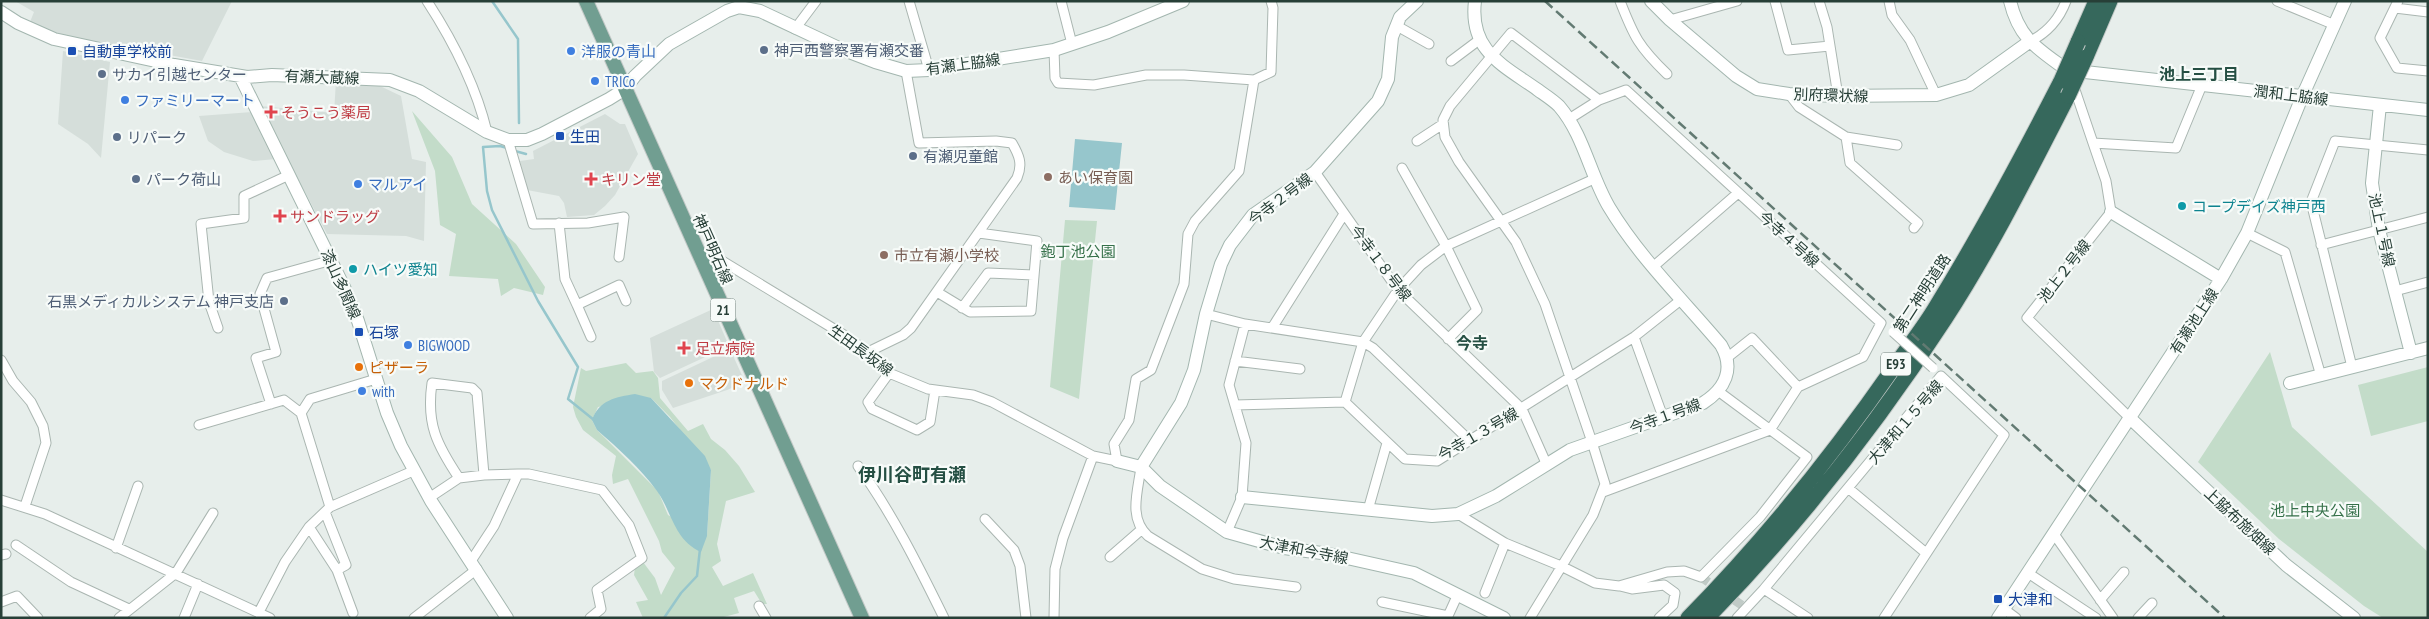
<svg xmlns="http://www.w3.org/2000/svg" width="2429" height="619" font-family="'PT Sans Narrow','Noto Sans JP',sans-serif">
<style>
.built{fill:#d5deda}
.green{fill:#c3dcc9;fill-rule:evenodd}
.water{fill:#96c6cc}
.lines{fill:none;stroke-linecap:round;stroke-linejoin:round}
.stream{stroke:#96c6cc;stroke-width:2.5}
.street-tunnel{stroke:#c1cbc7;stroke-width:9;stroke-dasharray:9 4.5;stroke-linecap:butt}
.street-casing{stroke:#aab6b1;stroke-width:11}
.secondary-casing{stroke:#a3b6af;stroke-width:14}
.primary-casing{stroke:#c3c9c7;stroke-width:16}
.highway-casing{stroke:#c3c9c7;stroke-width:17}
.street{stroke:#fff;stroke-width:9}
.secondary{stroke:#fff;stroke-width:12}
.primary{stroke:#719e91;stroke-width:14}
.highway{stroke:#36685c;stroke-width:15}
.rail{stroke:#627a72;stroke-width:2.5;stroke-dasharray:10 5;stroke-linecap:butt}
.street-bridge-casing{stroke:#aab6b1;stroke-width:11;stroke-linecap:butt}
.highway-bridge-casing{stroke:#c3c9c7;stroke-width:17;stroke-linecap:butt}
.street-bridge{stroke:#fff;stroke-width:9}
.highway-bridge{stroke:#36685c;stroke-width:15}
.service-dot{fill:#5c6f8a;stroke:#f7fbf9;stroke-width:2}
.transit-dot{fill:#1a4fb4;stroke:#f7fbf9;stroke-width:2}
.shop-dot{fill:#3f7fe0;stroke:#f7fbf9;stroke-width:2}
.health-dot{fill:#e0444e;stroke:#f7fbf9;stroke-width:2}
.education-dot{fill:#8d6e63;stroke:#f7fbf9;stroke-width:2}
.culture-dot{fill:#0f9aa8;stroke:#f7fbf9;stroke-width:2}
.food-dot{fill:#e8710a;stroke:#f7fbf9;stroke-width:2}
.labels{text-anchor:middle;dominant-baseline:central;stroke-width:4.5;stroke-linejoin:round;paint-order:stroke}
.shield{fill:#f7fbf9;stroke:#657771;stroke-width:1}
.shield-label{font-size:14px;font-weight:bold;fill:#273f37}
.service-label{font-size:15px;fill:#4e5e75;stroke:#f7fbf9;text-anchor:start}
.transit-label{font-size:15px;fill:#164399;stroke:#f7fbf9;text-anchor:start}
.shop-label{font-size:15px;fill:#366cbe;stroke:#f7fbf9;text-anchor:start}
.street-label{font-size:15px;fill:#273f37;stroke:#f7fbf9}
.health-label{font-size:15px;fill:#be3a42;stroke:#f7fbf9;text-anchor:start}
.education-label{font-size:15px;fill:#785e54;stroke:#f7fbf9;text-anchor:start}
.culture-label{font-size:15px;fill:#0d838f;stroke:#f7fbf9;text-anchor:start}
.park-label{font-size:15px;fill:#36714a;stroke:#f7fbf9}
.food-label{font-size:15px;fill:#c56008;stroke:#f7fbf9;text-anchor:start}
.neighbourhood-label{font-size:16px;font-weight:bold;fill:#254f43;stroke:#f7fbf9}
.quarter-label{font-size:18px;font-weight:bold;fill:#254f43;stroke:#f7fbf9}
</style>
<rect width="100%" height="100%" fill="#e7eeeb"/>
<!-- built -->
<path class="built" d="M15,1H232L202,61L54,34L30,22L34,12Z
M63,51L110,62L101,158L88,144L58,124Z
M336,81L380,86L401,96L412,159L426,162L424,241L406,236L327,234L260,106L334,113Z
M252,112L276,159L253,161L224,152L208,141L199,116Z
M605,114L620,124H625L638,154L615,195L605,206L594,215L567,217L564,203L559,196L527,190L520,161L534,159L533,151Z
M713,309L729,346L660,378L654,372L650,338Z
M730,349L745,382L727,390L673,408L662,390V381Z"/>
<!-- green -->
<path class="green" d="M412,111L452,157L472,204L516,244L545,287L543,295L514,288L501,296L498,279L449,276L456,234L440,225L435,171Z
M1065,220L1097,221L1079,399L1050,387Z
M2270,352L2292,427L2428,552V618H2383L2364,606L2279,539L2198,462Z
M626,363L636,373L653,371L658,378L660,398L688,431L703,424L711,439L725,450L739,466L755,492L726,501L717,544L721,561L712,567L723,586L753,573L767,604H762L754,591L734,598L739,613L720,618H643L636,602L648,600L634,575L635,567L643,562L655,578L661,595L675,568L662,552L659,541L628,479L613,484L612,475L616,456L583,430L576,417L573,407L581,368L586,371ZM651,398L670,417L711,470L707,536L668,515L658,491L597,430L592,420L598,407Z
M2428,367V421L2371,436L2358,385Z"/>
<!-- water -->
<path class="water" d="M1075,139L1122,143L1115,210L1069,207Z
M635,394L651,398L705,456L711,470L707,536L701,552C674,540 672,512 657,491C641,469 618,448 597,430L592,420C599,400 616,397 635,394Z"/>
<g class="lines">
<!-- stream -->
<path class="stream" d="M492,1L518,39L519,123
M507,148L500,146L483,147L487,191L492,210L538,301L578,367L568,399L594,420
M515,151L526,154
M664,618L681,593L697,576L700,549"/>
<!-- street-tunnel -->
<path class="street-tunnel" d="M1701,577L1746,608"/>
<!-- street casing -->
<g class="street-casing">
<path id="street" d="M427,1C453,41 476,86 487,132
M909,1L929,70
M1061,1L1072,44
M1620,1C1634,37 1639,47 1667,74
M1775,1L1788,50L1830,46
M1819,1L1827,27L1838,96
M1889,1L1892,15L1910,40L1936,95
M2277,1L2335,25
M2398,1L2380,38L2397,68L2428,71
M2395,8L2428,12
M1670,20L1737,1
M1397,26L1429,44
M795,29L816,1
M2029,42C2047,33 2059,20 2066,1
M1054,50L1055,78L1058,83L1094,85L1146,75H1184L1254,80
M1451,61L1479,40
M2073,84L2093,143
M1789,94L1799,107L1846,137L1897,145
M1569,119L1599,100L1626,90L1881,323L1863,357L1798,387L1770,430L1603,492
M1846,137L1850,163L1918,223L1914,228
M508,140L533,224L588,223L624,217L619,257
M1417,141L1443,124
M1402,168L1446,246L1477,310L1448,339
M1315,172L1398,290L1522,409L1546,463
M1594,179L1446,246L1421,265L1398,290L1363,342L1345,402L1405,459L1437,461L1634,337L1682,299
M559,223L565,279L577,305L619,285L626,301
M2247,233L2285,252L2321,376
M2321,245L2428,217
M697,254L714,256L844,335L868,352L889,373L928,389L973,395L992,402L1093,456L1117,461L1114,444L1129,420L1136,379L1151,370L1184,284L1188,234L1195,221L1239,171L1254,80L1271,72L1273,8L1271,1
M1654,266L1738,193
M2395,291L2428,282
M937,292L970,312L1031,311L1037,241L979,233
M577,305L591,337
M962,308L988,273L1034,275
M1206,314L1245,324L1363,342L1373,348L1469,440
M218,328L209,302L201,224L244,218V196L289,175
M1272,328L1344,214
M1634,337L1663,417
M868,352L903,335L911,328L1017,178C1023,164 1019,155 1012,143L996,141L919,143L906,71
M1728,357L1752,338L1798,387
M1,360L13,381L31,402L43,426L46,443L25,506
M1235,361L1300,369
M2352,367L2311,202L2335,141L2428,150
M889,373L868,402L872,409L917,430L930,422L935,390
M271,404L256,358L276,352L260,294L267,278L332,260
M1235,405L1345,402
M2131,419L2027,318L2111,212L2106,181L2093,143L2176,148L2202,85
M199,425L284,400L301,413
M858,466C892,513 918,565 944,618
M1141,467C1138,491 1128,518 1148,536L1202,569L1234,579L1296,587
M459,478C437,445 426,424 432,383L472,388L477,393L484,475
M1848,488L1926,553
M429,498L459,478L484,475L518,474
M1,500L45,514L270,618
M330,507L301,413L310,399L376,379
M1368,510L1387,443
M325,512L346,565L337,570
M1458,514L1505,543L1561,566L1595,583L1619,586L1667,572L1684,571L1701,577L1760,517L1807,457L1718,391
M985,519L1014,550L1020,566L1026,618
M309,527L337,570L353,613
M1227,532L1242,497L1246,443L1229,385L1245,324
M2054,534L2113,618
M16,545L71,582L129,609
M116,548L138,486
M1,555L6,554
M1110,557L1141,530
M471,561L494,526L518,474H529L602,490L629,525L642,558L597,590L601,609L590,618
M2028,573L2096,618
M1620,586L1632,589L1664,585L1675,593L1673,605L1659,618
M1485,593L1505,543
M2100,600L2124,572
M1,602L17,596L38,618
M1382,602L1448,616L1458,594
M759,606L766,618
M2004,609L2016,618
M119,618L176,573L213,513
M184,618L198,584
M261,618L259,612L285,562L309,527L330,507L413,471
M414,618L477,569
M1054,618L1055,569L1063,538L1093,456
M1530,618L1593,515L1605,484L1592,442L1545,304L1516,242L1459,162L1445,137L1443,120L1450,106L1511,33L1599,100
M1737,618L1764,589
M1808,618L1764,589L1941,376L2004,435L1884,618
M2138,618L2152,603"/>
</g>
<!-- secondary casing -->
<g class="secondary-casing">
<path id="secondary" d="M1651,1L1670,20L1736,76L1757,89L1789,94L1838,96L1936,95L1969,85L2029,42
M2010,1C2019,39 2038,49 2067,70L2428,110
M1,12L18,23L54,39L174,65L247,77L272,75L390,80L419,91L487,132L508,140H527L542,134L609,99L625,89L635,76L669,44L727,11L739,7L760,11L841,49L875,62L906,71L929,70L1054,50L1108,32L1183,1
M240,76L344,287L358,321L387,413L401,446L431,501L507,618
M2380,105L2372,183L2379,230L2411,353
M2111,212L2221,279
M2290,383L2428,348
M2131,419L2286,565L2354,618
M1117,461L1141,467L1160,486L1227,532L1284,548L1329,554L1414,573L1504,618
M1141,467L1181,403L1194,370L1206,314L1221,264L1230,245L1253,215L1315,172L1378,101L1388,79L1392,37L1400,17L1417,1
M1242,497L1432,516L1458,514L1496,496L1570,450L1703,403C1725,389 1735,369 1721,345C1684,301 1639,257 1609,207C1590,175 1584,135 1559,106C1553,100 1545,95 1538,90C1503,65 1469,51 1475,1
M1998,618L2221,279L2247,233L2302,97L2345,1"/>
</g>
<!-- primary casing -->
<g class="primary-casing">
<path id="primary" d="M586,1L862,618"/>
</g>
<!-- highway casing -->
<g class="highway-casing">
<path id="highway" d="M2078,42L2096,1
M2086,57L2110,1
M1688,618C1764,541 1832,456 1894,367C1908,347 1924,327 1937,305C1982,232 2022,157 2061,81
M1707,618C1794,529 1877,424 1945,319C1991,248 2029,172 2068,96"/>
</g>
<!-- street -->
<use href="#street" class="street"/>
<!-- secondary -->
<use href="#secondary" class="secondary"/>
<!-- primary -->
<use href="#primary" class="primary"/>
<!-- highway -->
<use href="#highway" class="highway"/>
<!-- rail -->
<path class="rail" d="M1545,1L2225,618"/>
<!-- street-bridge casing -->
<g class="street-bridge-casing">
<path id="street-bridge" d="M1893,332L1933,368"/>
</g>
<!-- highway-bridge casing -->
<g class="highway-bridge-casing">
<path id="highway-bridge" d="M2061,81L2078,42
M2068,96L2086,57"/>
</g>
<!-- street-bridge -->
<use href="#street-bridge" class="street-bridge"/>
<!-- highway-bridge -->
<use href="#highway-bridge" class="highway-bridge"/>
</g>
<!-- markers -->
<g class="service-dot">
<circle cx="764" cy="50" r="5"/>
<circle cx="102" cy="74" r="5"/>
<circle cx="117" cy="137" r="5"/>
<circle cx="913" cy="156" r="5"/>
<circle cx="136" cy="179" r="5"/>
<circle cx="284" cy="301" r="5"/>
</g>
<g class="transit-dot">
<rect x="67" y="46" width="10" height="10" rx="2.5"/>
<rect x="555" y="131" width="10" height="10" rx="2.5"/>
<rect x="354" y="327" width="10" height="10" rx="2.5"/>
<rect x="1993" y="594" width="10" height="10" rx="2.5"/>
</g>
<g class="shop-dot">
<circle cx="571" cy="51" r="5"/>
<circle cx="595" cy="81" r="5"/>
<circle cx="125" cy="100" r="5"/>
<circle cx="358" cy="184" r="5"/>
<circle cx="408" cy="345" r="5"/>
<circle cx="362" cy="391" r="5"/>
</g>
<g class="health-dot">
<path d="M268.5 104.5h5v5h5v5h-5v5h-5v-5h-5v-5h5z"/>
<path d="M588.5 171.5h5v5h5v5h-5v5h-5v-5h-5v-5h5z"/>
<path d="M277.5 208.5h5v5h5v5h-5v5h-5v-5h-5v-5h5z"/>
<path d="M681.5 340.5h5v5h5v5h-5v5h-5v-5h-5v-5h5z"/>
</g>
<g class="education-dot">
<circle cx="1048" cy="177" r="5"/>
<circle cx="884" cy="255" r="5"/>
</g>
<g class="culture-dot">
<circle cx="2182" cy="206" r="5"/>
<circle cx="353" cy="269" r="5"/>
</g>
<g class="food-dot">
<circle cx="359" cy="367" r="5"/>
<circle cx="689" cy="383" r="5"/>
</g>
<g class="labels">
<!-- shield labels -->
<g class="shield">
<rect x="710.5" y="298.5" width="25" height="23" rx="4"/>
<rect x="1881" y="352.5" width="30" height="23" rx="4"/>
</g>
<g class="shield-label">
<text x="723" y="310">21</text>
<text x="1896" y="364">E93</text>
</g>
<!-- service labels -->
<g class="service-label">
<text x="774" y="50">神戸西警察署有瀬交番</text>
<text x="112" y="74">サカイ引越センター</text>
<text x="127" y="137">リパーク</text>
<text x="923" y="156">有瀬児童館</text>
<text x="146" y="179">パーク荷山</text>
<text x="274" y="301" text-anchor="end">石黒メディカルシステム 神戸支店</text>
</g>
<!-- transit labels -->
<g class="transit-label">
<text x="82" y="51">自動車学校前</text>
<text x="570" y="136">生田</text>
<text x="369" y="332">石塚</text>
<text x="2008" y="599">大津和</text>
</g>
<!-- shop labels -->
<g class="shop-label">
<text x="581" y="51">洋服の青山</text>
<text x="605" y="81">TRICo</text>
<text x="135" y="100">ファミリーマート</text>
<text x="368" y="184">マルアイ</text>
<text x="418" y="345">BIGWOOD</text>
<text x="372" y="391">with</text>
</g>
<!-- street labels -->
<g class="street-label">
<text transform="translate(963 64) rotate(-8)">有瀬上脇線</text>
<text transform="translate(322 77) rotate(2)">有瀬大蔵線</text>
<text transform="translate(1831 95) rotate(2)">別府環状線</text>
<text transform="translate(2291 95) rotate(7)">潤和上脇線</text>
<text transform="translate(1280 199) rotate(-37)">今寺２号線</text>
<text transform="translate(2382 230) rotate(78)">池上１号線</text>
<text transform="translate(1789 239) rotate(42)">今寺４号線</text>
<text transform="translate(713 249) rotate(66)">神戸明石線</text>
<text transform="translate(1381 263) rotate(53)">今寺１８号線</text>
<text transform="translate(2064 271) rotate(-52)">池上２号線</text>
<text transform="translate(341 284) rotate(66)">漆山多聞線</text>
<text transform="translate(1922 293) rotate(-57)">第二神明道路</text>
<text transform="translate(2194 321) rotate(-57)">有瀬池上線</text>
<text transform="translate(861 350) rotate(36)">生田長坂線</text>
<text transform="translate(1665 416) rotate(-20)">今寺１号線</text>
<text transform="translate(1905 422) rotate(-49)">大津和１５号線</text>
<text transform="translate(1478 434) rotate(-30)">今寺１３号線</text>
<text transform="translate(2240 521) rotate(43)">上脇布施畑線</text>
<text transform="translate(1304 550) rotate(11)">大津和今寺線</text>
</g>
<!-- health labels -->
<g class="health-label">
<text x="281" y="112">そうこう薬局</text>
<text x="601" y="179">キリン堂</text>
<text x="290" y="216">サンドラッグ</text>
<text x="695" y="348">足立病院</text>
</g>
<!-- education labels -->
<g class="education-label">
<text x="1058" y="177">あい保育園</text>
<text x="894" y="255">市立有瀬小学校</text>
</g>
<!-- culture labels -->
<g class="culture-label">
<text x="2192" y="206">コープデイズ神戸西</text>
<text x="363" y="269">ハイツ愛知</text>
</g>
<!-- park labels -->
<g class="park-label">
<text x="1078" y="251">鉋丁池公園</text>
<text x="2315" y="510">池上中央公園</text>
</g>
<!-- food labels -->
<g class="food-label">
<text x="369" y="367">ピザーラ</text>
<text x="699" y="383">マクドナルド</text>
</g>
<!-- neighbourhood labels -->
<g class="neighbourhood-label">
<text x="2199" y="74">池上三丁目</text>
<text x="1472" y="343">今寺</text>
</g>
<!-- quarter labels -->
<g class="quarter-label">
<text x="912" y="474">伊川谷町有瀬</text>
</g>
</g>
<!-- border -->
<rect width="2429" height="619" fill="none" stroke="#273f37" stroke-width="5"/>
</svg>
